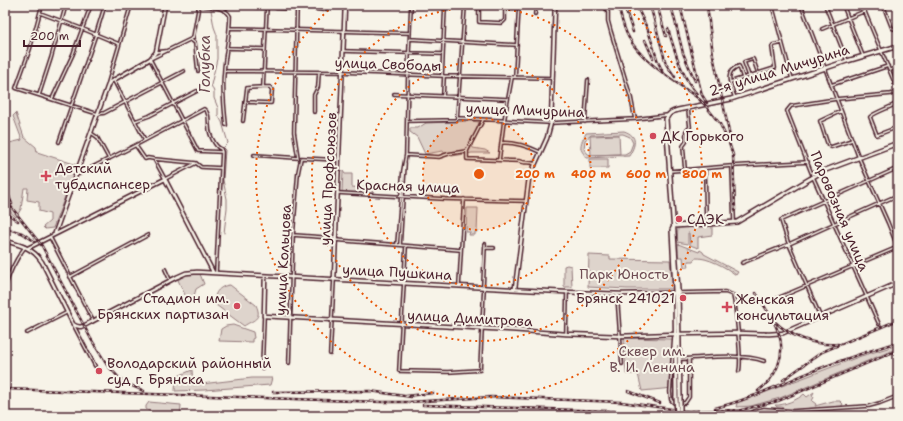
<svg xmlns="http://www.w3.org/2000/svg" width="903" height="421" font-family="'Shantell Sans',sans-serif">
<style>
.green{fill:#ded4cc;stroke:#947a7c;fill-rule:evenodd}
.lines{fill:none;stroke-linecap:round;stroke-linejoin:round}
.stream{stroke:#8e7275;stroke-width:1}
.street-casing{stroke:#4a1f2b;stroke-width:4.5}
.secondary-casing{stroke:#4a1f2b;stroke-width:5.5}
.primary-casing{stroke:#4a1f2b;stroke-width:6}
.street{stroke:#f7f3e8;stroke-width:1.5}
.secondary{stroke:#f7f3e8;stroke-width:2.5}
.primary{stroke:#f7f3e8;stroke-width:3}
.rail-casing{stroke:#4a1f2b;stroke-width:2.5}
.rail{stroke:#f7f3e8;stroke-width:1;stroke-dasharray:3;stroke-linecap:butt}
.primary-bridge-casing{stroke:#4a1f2b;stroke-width:6;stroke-linecap:butt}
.primary-bridge{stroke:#f7f3e8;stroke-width:3}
.ring{fill:none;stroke:#e8590c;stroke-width:2;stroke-dasharray:2 4}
.poi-dot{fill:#d1495b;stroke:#f7f3e8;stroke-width:1.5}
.labels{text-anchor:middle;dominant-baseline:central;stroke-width:4;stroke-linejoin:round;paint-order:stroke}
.street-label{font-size:14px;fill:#4a1f2b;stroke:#f7f3e8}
.poi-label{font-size:14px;fill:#4a1f2b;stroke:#f7f3e8;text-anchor:start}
.park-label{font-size:14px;fill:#6f4c53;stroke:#f7f3e8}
.water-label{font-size:15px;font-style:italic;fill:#6c4950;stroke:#f7f3e8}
.centre{fill:#e8590c;stroke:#f7f3e8;stroke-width:2}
.ring-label{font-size:12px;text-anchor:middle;font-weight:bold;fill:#e8590c;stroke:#f7f3e8;stroke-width:4;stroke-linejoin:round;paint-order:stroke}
</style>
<rect width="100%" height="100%" fill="#f7f3e8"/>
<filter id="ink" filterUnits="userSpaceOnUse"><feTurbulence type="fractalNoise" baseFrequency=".025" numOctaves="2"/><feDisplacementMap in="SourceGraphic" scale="8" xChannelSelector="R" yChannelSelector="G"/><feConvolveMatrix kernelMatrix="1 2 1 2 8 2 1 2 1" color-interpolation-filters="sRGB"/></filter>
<g filter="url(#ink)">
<!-- green -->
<path class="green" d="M16,113L24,137L36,147L37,152L77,165L53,228L45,229L43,227L50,221V214L39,211V202L27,200L28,188H24L21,209L16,217L5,207V144L22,140L13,116Z
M470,121L479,122L472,145L473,148L485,150L490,153H472L452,156L445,154L443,151L425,154L417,137L410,132V128H418L426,123Z
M624,131C639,136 635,146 629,156L586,158C585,155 582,152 581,149C580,143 584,138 586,133ZM623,134L630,137L633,143L630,151L625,154L591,155L588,154L584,149L585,140L591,135Z
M619,135L620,154L591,155L590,136Z
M590,159H608V168H590Z
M343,171L345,174H352V187L365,188L373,191V194L342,192Z
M467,208H478L477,232H475V235H469L470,232H466Z
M712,225V235L698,237V248L690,245L689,233H688V244L677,242L678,227L702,226L704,227V226Z
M678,244L699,252L700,250L703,252L704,254L738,272L736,275C726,267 707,257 695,258L693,261H688L689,267H684L683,257H678Z
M589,255L610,256V259L670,260L673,289H627L588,287Z
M567,265L571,266L572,287H564V266Z
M199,273L200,274L204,284L196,289L194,296L187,299L178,280L185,275Z
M230,285L256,305C263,320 252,320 244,326L216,305C212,294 219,286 230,285Z
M233,325L253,332L254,338L252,339V342L219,341L221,329L226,326Z
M624,338L673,339V388L642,391L638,374H626Z
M898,345V348L780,398L751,406L736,407L737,403L861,356Z
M192,370L193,385L252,378H272L270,385L204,390L175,391L176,377Z
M814,392L812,396L814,397L812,401L816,404L815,406L833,401H840L843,404L841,407L820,408V407L818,408L787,410L782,407H777L775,405C783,406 799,399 804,394L807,397Z
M149,402L181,405L180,416H156L146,409V406Z"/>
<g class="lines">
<!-- stream -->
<path class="stream" d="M211,10L214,27L217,35V59L211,85L214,92V98L218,108V115L222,122L228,143L223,148L225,150L223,180L227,199V208L224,233"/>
<!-- street casing -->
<g class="street-casing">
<path id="street" d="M42,5L30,49L16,88L98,114L104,113L184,71
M197,5C207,7 225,6 230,16C230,35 225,53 224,72C222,90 224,107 226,125
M199,5L193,38L150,59L198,151L222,152
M233,5L267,8
M297,5L294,132L298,158
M312,5L315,9L323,10L329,8
M479,5V22L502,23L505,20V5
M772,5L792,79
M801,5L859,158L888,223L898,248
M825,5L847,61
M843,5L863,56
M862,5L898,91
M883,5L892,28L898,30
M605,7L608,12V21L611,32L631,98L635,119
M276,8L297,9
M221,9L226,8L230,5
M40,13L83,29L119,44
M535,14L536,5
M230,28L410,33
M822,29L865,11
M410,39L517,45
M191,40L195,43L198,71
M228,48L265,49
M343,51L443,54
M156,52L166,51
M890,70L898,68
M224,71L343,72L444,76L552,78
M442,76L445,5
M749,76L744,62L753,59L758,73
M515,77L519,5
M114,81L145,140
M730,82L743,78
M108,83L131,5
M831,85L888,66
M394,94L507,99
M39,95L51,58L66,5
M443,96L444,76
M735,98C731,86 723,71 739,66L743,78L775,68L772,47L773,45L782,43
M52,99L73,54L91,5
M245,102L271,103L272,90L270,87H264
M898,103C891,107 873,113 870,117L877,135L898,127
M841,111L820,121L828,145L831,147L852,140
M314,112V95L318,87L319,72
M457,118L465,5
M483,120L467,151V159L519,161C524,164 530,161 535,164
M135,121L149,116L197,91
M243,121L247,88L263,87L267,5
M407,121L456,120L457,118L551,123L635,119L668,115
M585,122L588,80
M91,133L97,137L109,159
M59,142L96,34L105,5
M501,143C513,142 529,147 540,152
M136,146L145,159L148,158L154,159
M254,155L298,158
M406,155L439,157L448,154L467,151
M302,158L338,160
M499,160L504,121L512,77
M196,163L154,159L165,179L196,163L201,167L221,168
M733,166L808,162
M705,169L706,223
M685,170L683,146L686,142V131L690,127L688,109
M670,171L732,166L734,221
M76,174H79L136,145L204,109C210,113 208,120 209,127C209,134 215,147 221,149L222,152
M338,193L445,199L526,201
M293,235L335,238
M50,237L93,321
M335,240L461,250
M397,245L403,171L406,155L408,74L411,5
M400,245L405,163
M406,246L399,371L448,372L480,370L484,287
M485,248H494
M742,263L789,244L898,195
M165,269L170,280
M216,272L222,152
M70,277L148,235
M459,286L464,199
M483,287L485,244
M5,288C9,273 16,259 25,247
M678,293L725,292L733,295C736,308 742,360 739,371
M617,294L622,364
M778,298L898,247
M820,316L788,242L781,220L898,168
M879,324L813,177L787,111L791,106L836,99L891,94L898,92
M74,326L95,366
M27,333L66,313
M566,334L567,292
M674,337L670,392L671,400L674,403H677
M330,354L334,279
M680,359C705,358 741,353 764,361
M289,363L293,235L298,173L301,158
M262,368L264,316
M681,403H685L689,397V359
M747,416L755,411L764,409L793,411L869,406L880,403L898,396"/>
</g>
<!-- secondary casing -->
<g class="secondary-casing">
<path id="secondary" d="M55,233L108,85L110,82L150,59L156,52L165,5
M5,241C21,245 33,248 42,262L73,324C80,330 85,325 93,321L177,277L186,273L197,272L564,292L622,294L676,293
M28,248L165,179L213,272
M265,276L264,316L512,330L566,334L620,336L676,334
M334,279L345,5
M515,288L529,178L547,138L551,123L555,5
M679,334L738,333L769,334L783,333L898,283"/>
</g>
<!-- primary casing -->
<g class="primary-casing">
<path id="primary" d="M674,226L737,222L823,171L898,143
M673,228L672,230L675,290L676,397
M680,397L678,290L666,119C669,113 671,112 678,110L731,99L847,61L898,46"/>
</g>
<!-- street -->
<use href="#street" class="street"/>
<!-- secondary -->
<use href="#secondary" class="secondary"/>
<!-- primary -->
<use href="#primary" class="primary"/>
<!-- rail casing -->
<g class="rail-casing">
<path id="rail" d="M618,5C621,16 623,28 629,38C642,62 677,82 699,99L705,105L720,124L729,143L733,155L735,210
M624,5L633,32
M636,5L648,30L658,62L662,70
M650,5L666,64L675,77
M657,5L666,36
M671,5L683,53L695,81
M680,5L702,95L707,103
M707,5L713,55L730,137
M668,29C675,51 681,76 697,94
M645,40L653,58
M5,186L12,204
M5,199L42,246L91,339L107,365L123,382L144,391
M5,212L18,221
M5,228L22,233L34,241
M756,293C764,306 774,319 779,334C786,356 776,378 758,391
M774,321C791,337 815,346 838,344
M783,380L822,352L898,320
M5,389L382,402H409L491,397L621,402L686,411L741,410L778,401L898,350
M628,391L660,403
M273,392L370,391L411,397
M406,396L433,393
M423,405L669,413
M715,408C749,400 781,384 813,371C841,360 869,351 898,342"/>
</g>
<!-- rail -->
<use href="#rail" class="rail"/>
<!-- primary-bridge casing -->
<g class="primary-bridge-casing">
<path id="primary-bridge" d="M676,397L677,416
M680,397V416"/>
</g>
<!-- primary-bridge -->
<use href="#primary-bridge" class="primary-bridge"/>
</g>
</g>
<!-- distance rings -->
<circle cx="479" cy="174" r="56" fill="#e8590c" fill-opacity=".12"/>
<g class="ring">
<circle cx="479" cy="174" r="56"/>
<circle cx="479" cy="174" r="112"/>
<circle cx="479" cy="174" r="167"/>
<path d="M625 6A223 223 0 1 1 333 6"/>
</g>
<!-- markers -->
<g class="poi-dot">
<circle cx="653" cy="136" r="4"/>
<path d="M44 170h4v4h4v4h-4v4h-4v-4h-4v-4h4z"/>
<circle cx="679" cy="219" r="4"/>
<circle cx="683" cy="298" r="4"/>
<circle cx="237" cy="306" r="4"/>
<path d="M725 301h4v4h4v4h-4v4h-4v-4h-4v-4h4z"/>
<circle cx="99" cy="371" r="4"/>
</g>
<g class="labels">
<!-- street labels -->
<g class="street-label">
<text transform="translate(388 64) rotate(2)">улица Свободы</text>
<text transform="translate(779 70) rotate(-17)">2-я улица Мичурина</text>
<text transform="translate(525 110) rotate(2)">улица Мичурина</text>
<text transform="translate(328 179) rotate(-87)">улица Профсоюзов</text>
<text transform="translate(408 186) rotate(2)">Красная улица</text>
<text transform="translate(840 211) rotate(67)">Паровозная улица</text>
<text transform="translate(283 260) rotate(-87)">улица Кольцова</text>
<text transform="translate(397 272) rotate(3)">улица Пушкина</text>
<text transform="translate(470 318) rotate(3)">улица Димитрова</text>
</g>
<!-- poi labels -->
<g class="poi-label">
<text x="661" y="136">ДК Горького</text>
<text x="55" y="168">Детский<tspan x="55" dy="16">тубдиспансер</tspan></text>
<text x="687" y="219">СДЭК</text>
<text x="229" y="298" text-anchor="end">Стадион им.<tspan x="229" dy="16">Брянских партизан</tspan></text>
<text x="675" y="298" text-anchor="end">Брянск 241021</text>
<text x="736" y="299">Женская<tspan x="736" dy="16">консультация</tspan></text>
<text x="107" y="363">Володарский районный<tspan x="107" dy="16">суд г. Брянска</tspan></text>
</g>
<!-- park labels -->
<g class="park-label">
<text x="624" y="274">Парк Юность</text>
<text x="652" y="351">Сквер им.<tspan x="652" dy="16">В. И. Ленина</tspan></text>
</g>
<!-- water labels -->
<g class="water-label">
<text transform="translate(205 64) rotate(-90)">Голубка</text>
</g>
</g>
<circle cx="479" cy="174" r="6" class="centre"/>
<g class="ring-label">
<text x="535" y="178">200 m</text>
<text x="591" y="178">400 m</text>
<text x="646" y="178">600 m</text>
<text x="702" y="178">800 m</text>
</g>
<!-- margin -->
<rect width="903" height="421" fill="none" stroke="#f7f3e8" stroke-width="20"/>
<rect x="10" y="10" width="883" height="401" fill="none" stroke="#4a1f2b" stroke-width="1.5" filter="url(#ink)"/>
<!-- scale -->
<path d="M24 40v6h56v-6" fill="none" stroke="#4a1f2b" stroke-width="2"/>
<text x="30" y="40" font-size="12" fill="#4a1f2b" stroke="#f7f3e8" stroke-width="3" paint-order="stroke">200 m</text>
</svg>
